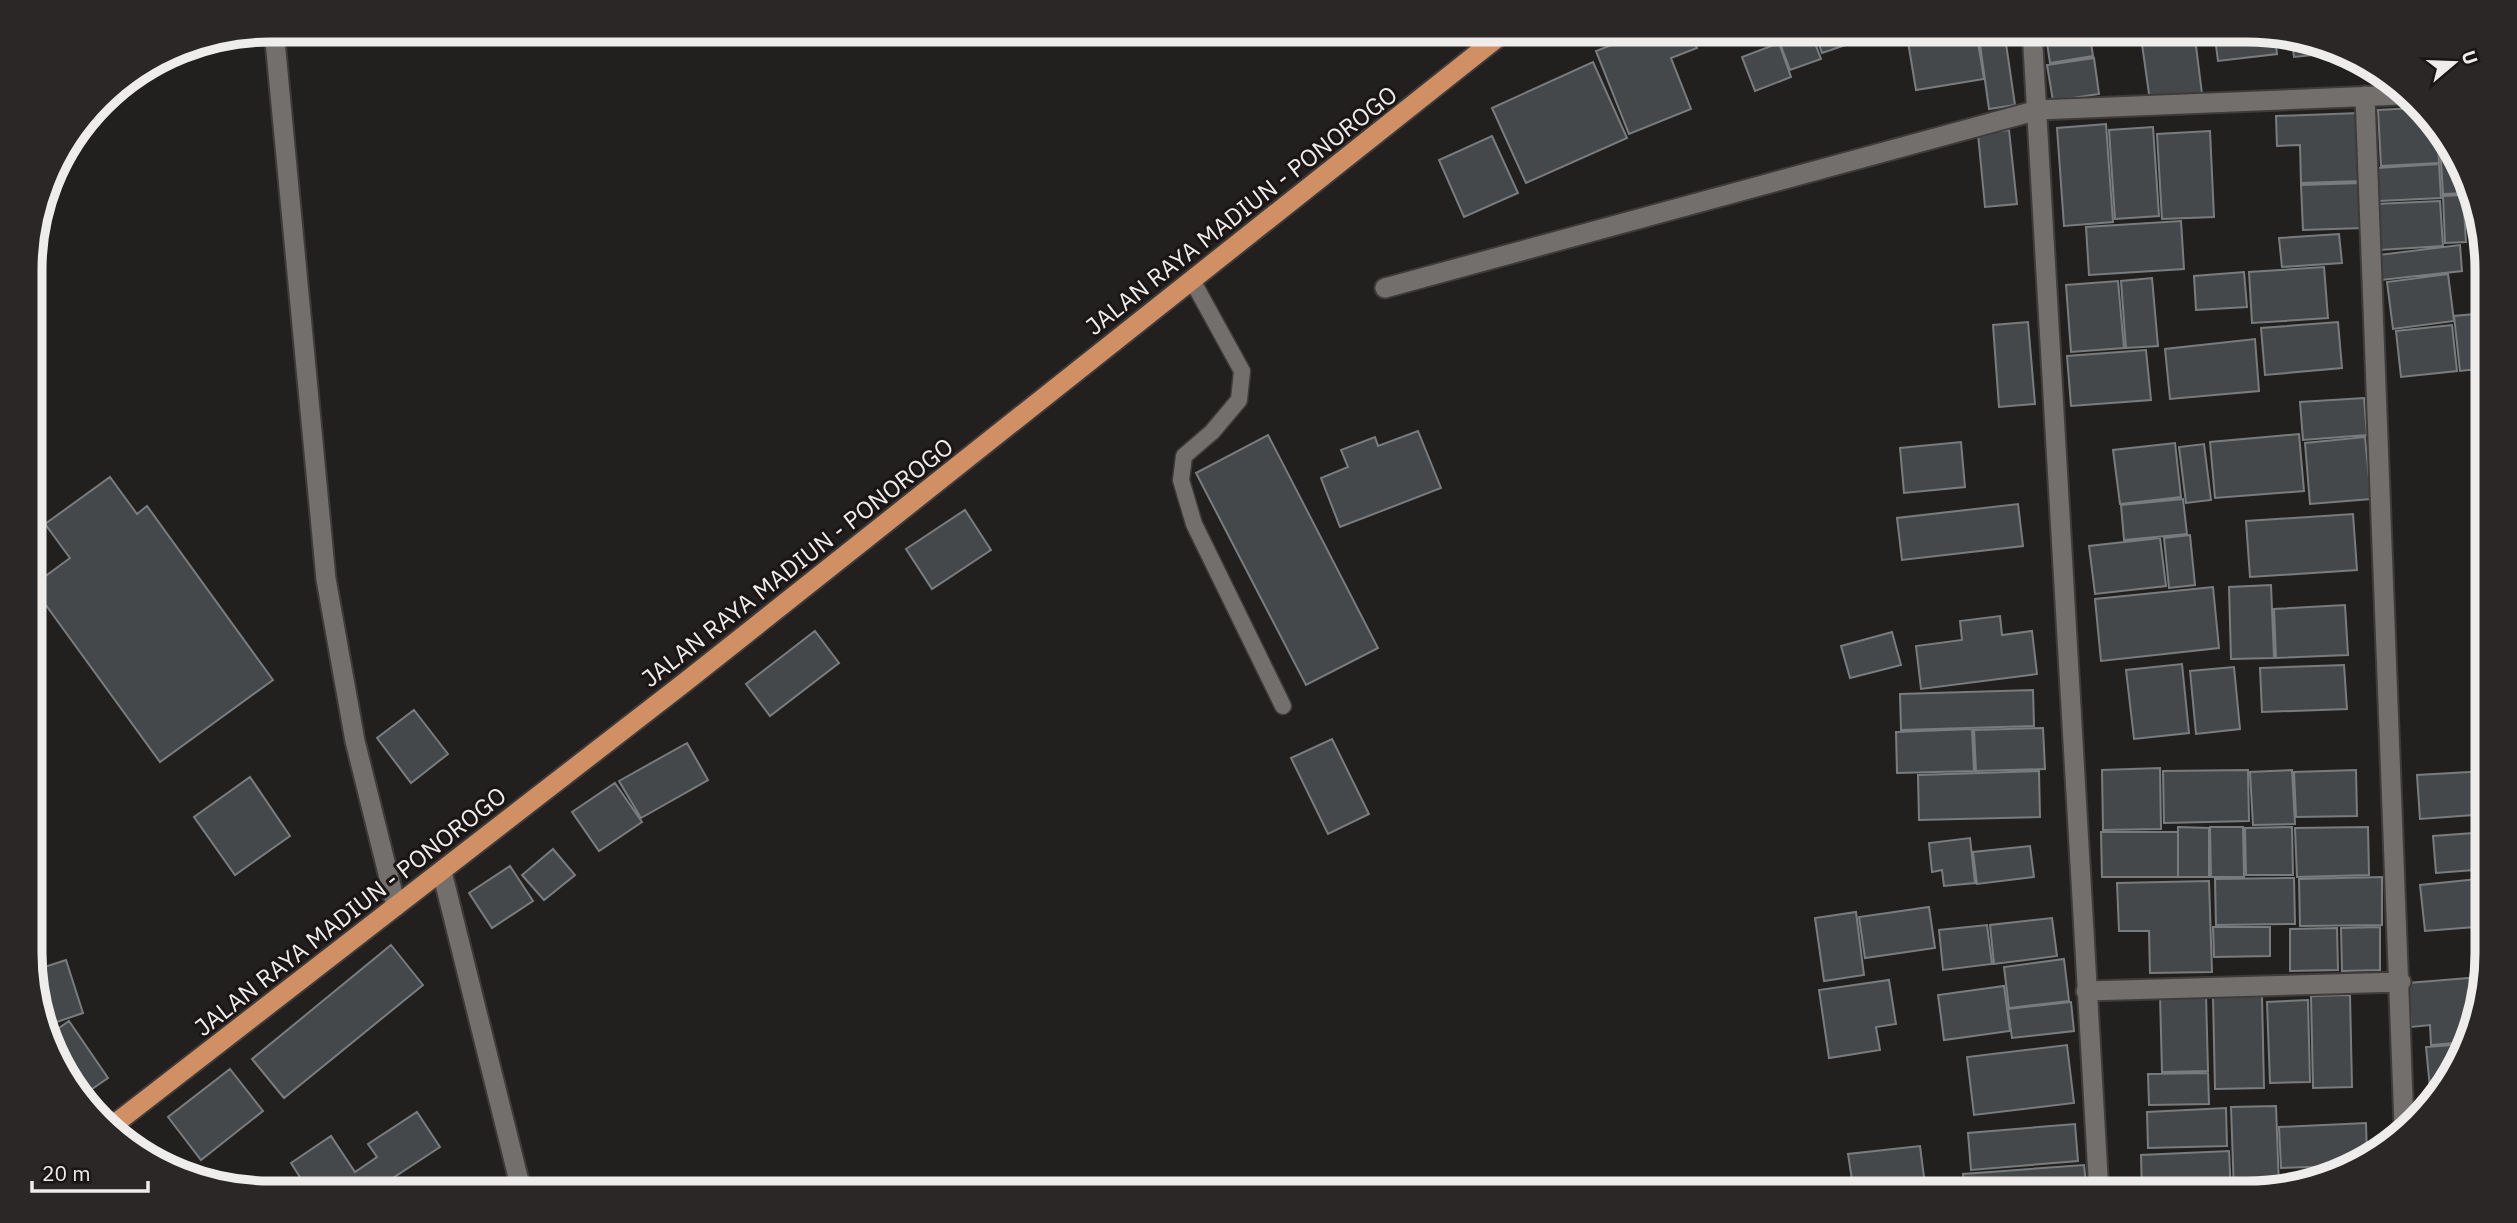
<svg xmlns="http://www.w3.org/2000/svg" width="2517" height="1223" font-family="'IBM Plex Sans',sans-serif">
<style>
.building{fill:#45484a;stroke:#797c7e;stroke-width:2}
.lines{fill:none;stroke-linecap:round;stroke-linejoin:round}
.service-casing{stroke:#3e3b3a;stroke-width:19}
.minor-casing{stroke:#3e3b3a;stroke-width:23}
.trunk-casing{stroke:#3e3b3a;stroke-width:23}
.service{stroke:#726f6d;stroke-width:16}
.minor{stroke:#726f6d;stroke-width:19}
.trunk{stroke:#d19064;stroke-width:19}
.labels{text-anchor:middle;dominant-baseline:central;stroke-width:6;stroke-linejoin:round;paint-order:stroke}
.street-label{font-size:24px;fill:#efedec;stroke:#191615}
.rim{fill:none;stroke:#efedec;stroke-width:9}
</style>
<rect width="100%" height="100%" fill="#22201e"/>
<!-- building -->
<path class="building" d="M1650,30H1689L1697,48L1671,58L1691,109L1629,134L1596,51Z
M1775,30H1810L1821,59L1790,70Z
M1814,30H1890L1822,53Z
M1906,30H1976L1984,79L1916,90Z
M1978,30H2004L2015,105L1989,109Z
M2045,30H2089L2093,56L2050,63Z
M2140,30H2194L2202,94L2150,101Z
M2214,30H2247L2275,36L2277,54L2218,61Z
M2292,40L2332,49V53L2294,57Z
M1779,43L1791,77L1755,91L1742,57Z
M2347,53L2353,54L2365,64L2348,66Z
M2094,58L2099,94L2053,101L2047,65Z
M1593,62L1627,138L1526,183L1492,108Z
M2414,108L2437,128L2439,163L2381,166L2378,110Z
M2359,113L2360,181L2301,183L2300,145L2277,146L2276,116Z
M2106,124L2113,222L2064,226L2057,128Z
M2153,127L2159,216L2115,219L2109,130Z
M2009,130L2017,204L1985,207L1978,134Z
M2439,130L2447,136L2468,193L2443,194Z
M2210,131L2214,217L2162,219L2157,134Z
M1492,136L1518,193L1464,217L1439,160Z
M2439,164L2441,198L2379,201L2377,168Z
M2361,183L2363,228L2303,230L2301,185Z
M2463,195L2466,242L2445,243L2443,196Z
M2440,201L2443,246L2379,250L2376,204Z
M2181,221L2184,269L2089,275L2086,227Z
M2339,234L2342,263L2282,267L2279,238Z
M2460,245L2462,271L2381,280L2378,255Z
M2324,267L2328,318L2252,323L2249,272Z
M2244,272L2247,307L2196,310L2194,276Z
M2448,274L2454,321L2393,329L2387,282Z
M2152,278L2158,346L2126,348L2121,281Z
M2118,281L2124,348L2071,352L2066,285Z
M2485,313L2486,368L2460,371L2454,316Z
M2028,322L2035,404L1999,407L1993,325Z
M2338,322L2342,368L2265,375L2261,328Z
M2452,325L2457,371L2401,377L2396,331Z
M2255,339L2259,391L2170,399L2165,349Z
M2146,350L2151,400L2071,406L2067,356Z
M2364,398L2367,435L2303,440L2300,402Z
M1418,431L1441,488L1340,527L1321,478L1348,467L1341,450L1375,437L1378,446Z
M2299,434L2304,491L2215,498L2210,442Z
M1268,435L1378,648L1306,685L1196,473Z
M2365,437L2371,499L2310,504L2305,443Z
M1961,442L1965,487L1904,493L1900,448Z
M2175,443L2181,497L2120,504L2113,450Z
M2204,444L2211,500L2186,503L2179,447Z
M110,477L137,514L147,506L273,680L160,762L32,586L70,558L45,524Z
M2183,499L2187,534L2124,540L2121,505Z
M2018,504L2023,546L1902,560L1897,518Z
M965,510L991,550L932,589L906,549Z
M2353,514L2357,570L2250,577L2246,521Z
M2190,535L2195,585L2169,588L2164,538Z
M2160,538L2166,586L2095,594L2089,546Z
M2271,585L2274,658L2231,659L2229,587Z
M2213,587L2219,648L2101,661L2095,599Z
M2345,605L2348,655L2276,658L2274,609Z
M2000,616L2002,635L2032,631L2037,674L1921,689L1916,646L1962,640L1960,621Z
M815,631L839,663L770,716L746,684Z
M1892,632L1901,665L1850,678L1841,646Z
M2182,664L2189,733L2134,739L2126,670Z
M2344,665L2347,709L2262,712L2260,668Z
M2234,667L2240,729L2196,734L2190,671Z
M2033,690L2034,726L1901,730L1900,694Z
M414,710L448,754L411,783L377,738Z
M2043,728L2045,769L1976,771L1974,730Z
M1972,729L1974,771L1897,773L1896,732Z
M1332,739L1369,814L1328,834L1291,758Z
M687,743L708,780L641,818L619,781Z
M2160,768L2161,829L2103,830L2102,770Z
M2248,770L2249,821L2164,823L2163,771Z
M2292,770L2295,824L2253,825L2250,772Z
M2356,770L2357,816L2296,817L2294,772Z
M2039,771L2040,817L1919,820L1918,775Z
M2487,771V814L2420,819L2417,775Z
M250,777L290,836L235,875L194,817Z
M615,783L642,822L599,851L572,812Z
M2178,827L2209,828V877H2178Z
M2210,827H2243L2244,877H2211Z
M2292,827L2293,875H2246L2245,828Z
M2368,827L2369,875L2297,877L2295,828Z
M2101,832H2178V877H2102Z
M2487,832V869L2436,873L2433,836Z
M1970,838L1975,883L1944,886L1942,870L1932,872L1929,843Z
M2030,846L2034,877L1977,884L1973,852Z
M553,849L575,875L544,900L522,875Z
M510,866L533,901L492,928L469,893Z
M2382,877V925L2300,926L2299,879Z
M2294,878L2295,924L2216,925L2215,879Z
M2487,878V926L2425,931L2420,885Z
M2209,881L2212,972L2150,973L2149,931H2119L2117,883Z
M1929,907L1935,948L1865,958L1859,917Z
M1856,912L1864,975L1824,981L1815,918Z
M2052,918L2057,956L1994,964L1990,925Z
M1987,925L1992,964L1943,970L1939,930Z
M2213,927H2270V956L2214,957Z
M2380,927V970L2342,971L2341,928Z
M2337,928L2338,970L2290,971V929Z
M391,945L423,985L284,1098L252,1059Z
M2064,959L2069,1001L2009,1008L2004,967Z
M66,960L83,1013L48,1025L32,985V971Z
M2480,977L2467,1042L2431,1045L2430,1025L2411,1027L2408,983Z
M1889,980L1896,1024L1876,1027L1880,1050L1829,1058L1819,990Z
M2004,986L2010,1031L1944,1040L1938,995Z
M2206,994L2208,1071L2162,1072L2160,995Z
M2350,995L2352,1087L2313,1088L2311,996Z
M2262,996L2264,1088L2215,1089L2213,997Z
M2308,1000L2310,1082L2270,1083L2267,1002Z
M2071,1002L2074,1031L2012,1038L2008,1009Z
M69,1021L108,1078L79,1098L52,1033Z
M2466,1044L2463,1059L2438,1087L2430,1088L2426,1047Z
M2067,1045L2074,1103L1974,1115L1967,1057Z
M230,1069L263,1111L201,1160L168,1117Z
M2208,1073L2209,1104L2149,1105L2148,1074Z
M2276,1106L2279,1187L2262,1193H2234L2231,1107Z
M2226,1108L2227,1146L2148,1148L2147,1112Z
M417,1112L440,1147L370,1193H310L291,1163L331,1136L355,1172L377,1157L368,1144Z
M2366,1123L2367,1157L2343,1166L2281,1168L2279,1127Z
M2075,1124L2078,1161L1971,1170L1968,1133Z
M1920,1146L1926,1193H1854L1848,1154Z
M2229,1151L2231,1193H2142L2141,1155Z
M2084,1165L2087,1193H1965L1963,1174Z"/>
<g class="lines">
<!-- service casing -->
<g class="service-casing">
<path id="service" d="M1192,280L1242,371L1239,400L1212,432L1184,456L1181,480L1194,524L1283,706"/>
</g>
<!-- minor casing -->
<g class="minor-casing">
<path id="minor" d="M274,30L326,579L355,741L396,906
M2032,30L2099,1193
M2365,96L2404,1125
M1385,288L2038,110L2400,95
M442,872L522,1193
M2086,991L2401,982"/>
</g>
<!-- trunk casing -->
<g class="trunk-casing">
<path id="trunk" d="M112,1126L684,683L1507,30"/>
</g>
<!-- service -->
<use href="#service" class="service"/>
<!-- minor -->
<use href="#minor" class="minor"/>
<!-- trunk -->
<use href="#trunk" class="trunk"/>
</g>
<g class="labels">
<!-- street labels -->
<g class="street-label">
<text transform="translate(1241 210) rotate(-38)">JALAN RAYA MADIUN - PONOROGO</text>
<text transform="translate(797 562) rotate(-38)">JALAN RAYA MADIUN - PONOROGO</text>
<text transform="translate(350 911) rotate(-38)">JALAN RAYA MADIUN - PONOROGO</text>
</g>
</g>
<!-- crop -->
<path d="M0 0H2517V1223H0ZM270 42H2247A228 228 0 0 1 2475 270V953A228 228 0 0 1 2247 1181H270A228 228 0 0 1 42 953V270A228 228 0 0 1 270 42Z" fill="#2a2726" fill-rule="evenodd"/>
<path class="rim" d="M270 42H2247A228 228 0 0 1 2475 270V953A228 228 0 0 1 2247 1181H270A228 228 0 0 1 42 953V270A228 228 0 0 1 270 42Z"/>
<!-- north arrow -->
<g transform="translate(2454 63) rotate(71)" stroke="#191615" stroke-width="5" paint-order="stroke">
<path d="M0-5L12 26L0 18L-12 26Z" fill="#efedec"/>
<text y="-10" font-size="19" font-weight="bold" text-anchor="middle" fill="#efedec">U</text>
</g>
<!-- scale -->
<path d="M32 1181v10h116v-10" fill="none" stroke="#efedec" stroke-width="3.5"/>
<text x="42" y="1181" font-size="21" fill="#efedec" stroke="#191615" stroke-width="5" paint-order="stroke">20 m</text>
</svg>
